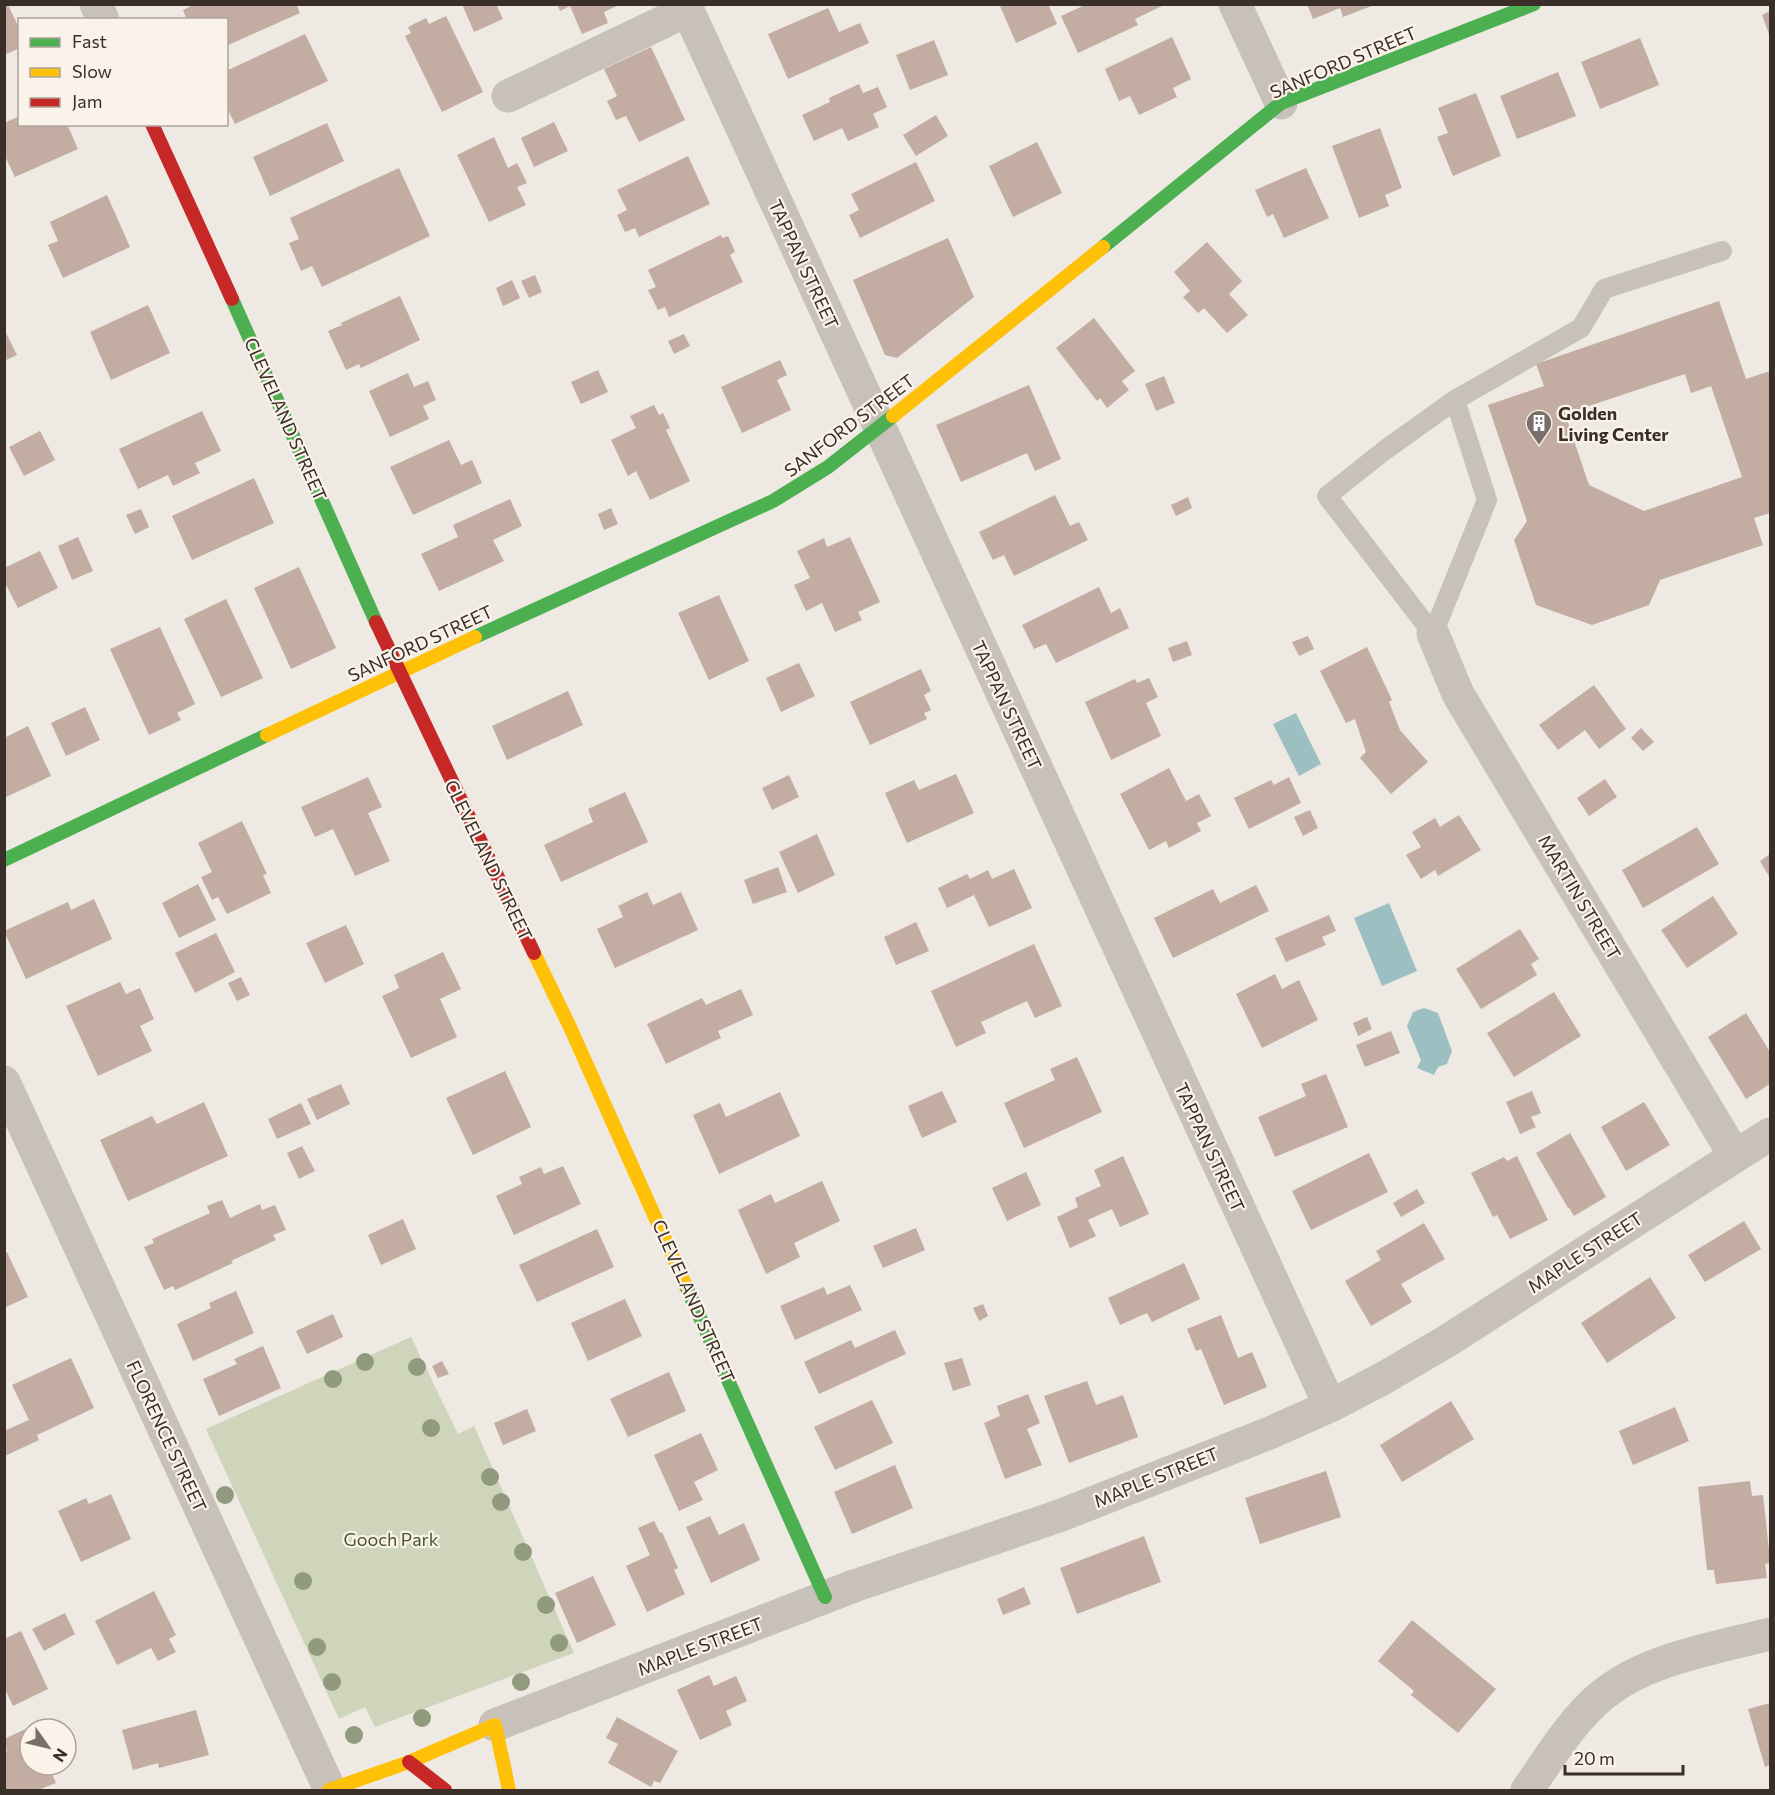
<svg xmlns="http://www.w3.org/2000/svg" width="1775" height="1795" font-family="Commissioner,sans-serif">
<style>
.green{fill:#cfd5bb}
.water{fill:#9cc0c1}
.building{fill:#c3ada2;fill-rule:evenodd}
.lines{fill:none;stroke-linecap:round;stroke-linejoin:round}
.lane{stroke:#c8c1ba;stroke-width:20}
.street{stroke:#c8c1ba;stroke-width:33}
.fast{stroke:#4caf50;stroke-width:14}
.slow{stroke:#ffc107;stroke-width:14}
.jam{stroke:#c62828;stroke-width:14}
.tree{fill:#929a7d}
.labels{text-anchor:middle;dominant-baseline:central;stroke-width:4.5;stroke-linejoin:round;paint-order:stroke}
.street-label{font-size:18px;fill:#392e28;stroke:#fbf3e9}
.poi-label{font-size:18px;font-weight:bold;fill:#392e28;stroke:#fbf3e9;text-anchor:start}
.park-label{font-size:18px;fill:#46592a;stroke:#fbf3e9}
</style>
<rect width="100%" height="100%" fill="#eee9e2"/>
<!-- green -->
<path class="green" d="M411,1337L458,1434L474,1426L574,1653L375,1727L365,1707L339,1719L206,1429Z"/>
<!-- water -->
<path class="water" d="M1296,713L1321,764L1299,776L1273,724Z
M1389,903L1417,971L1382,986L1354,918Z
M1424,1008L1438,1013L1452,1051L1447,1064L1438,1067L1434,1075L1417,1068L1421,1060L1407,1026L1413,1012Z"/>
<!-- building -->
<path class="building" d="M195,4H296L300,13L226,46V20H187L183,10Z
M462,4H496L503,19L474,32Z
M557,4H621L604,12L608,23L582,34L570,6L560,11Z
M1003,4H1048L1057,24L1016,43L1000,6Z
M1087,4H1162V6L1135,19L1138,25L1078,53L1061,16Z
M1307,4H1374V5L1343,17L1340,8L1313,19Z
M8,5L20,30V48L4,55V7Z
M828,8L839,32L860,23L869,43L788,79L768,34Z
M1770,11V37L1762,15Z
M446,16L483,92L442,112L405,36L411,33L408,27L426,18L429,24Z
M305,34L328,81L235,124L226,106V71Z
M1172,37L1191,79L1173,88L1177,97L1139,115L1130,96L1119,101L1105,69Z
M1640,38L1659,85L1600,109L1581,62Z
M934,40L948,75L910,90L896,55Z
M651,47L685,120L639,142L626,116L616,120L607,101L617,96L604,69Z
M1558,72L1576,116L1517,139L1500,96Z
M859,84L863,93L878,87L887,107L873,114L879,127L848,141L842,128L814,141L802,115L830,102L829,98Z
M1476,93L1501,156L1453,176L1437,137L1448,133L1438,108Z
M936,115L948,136L916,156L903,135Z
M20,116V124H67L78,149L15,177L4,154V123Z
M554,122L568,151L534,167L521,138Z
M327,123L344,161L270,196L253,157Z
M1380,128L1402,188L1385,195L1389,206L1359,218L1332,146Z
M494,137L508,168L517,163L527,183L517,187L526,205L489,222L457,155Z
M1037,142L1062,193L1013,217L989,166Z
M688,156L710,204L639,237L635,228L625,232L617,215L627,210L617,190Z
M916,162L935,201L860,238L849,215L859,210L851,194Z
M399,168L430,236L322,287L312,266L301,271L289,243L299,239L290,218Z
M1306,168L1329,218L1284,238L1273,214L1267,217L1255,190Z
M107,195L130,247L63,278L48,245L58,241L50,222Z
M721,235L722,238L728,236L735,252L730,255L743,282L669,317L665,307L658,310L648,290L656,287L648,270Z
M948,238L974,297L897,358L885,355L853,280Z
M1207,242L1242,281L1229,294L1248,315L1227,333L1204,308L1198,313L1183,297L1190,291L1174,272Z
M535,275L542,292L529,298L521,281Z
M512,280L520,298L503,306L496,288Z
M400,296L420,340L361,368L359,364L346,370L328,331L342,325L341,323Z
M1719,301L1746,379L1770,371V513L1754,518L1763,545L1660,580L1649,605L1592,625L1536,605L1514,540L1527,521L1488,405L1544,386L1536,364ZM1685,374L1691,393L1711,386L1742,477L1644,511L1589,485L1565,414Z
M148,305L170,353L111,380L90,332Z
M1094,318L1135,371L1122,381L1129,390L1107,408L1100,398L1097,401L1056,348Z
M4,329L17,355L4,361Z
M684,334L690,346L674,354L668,341Z
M780,360L787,375L777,380L791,410L742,433L721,387Z
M598,370L608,392L581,404L571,382Z
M408,373L414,387L428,381L436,400L423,406L429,419L390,437L369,391Z
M1164,376L1175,403L1156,411L1145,384Z
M1029,385L1061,459L1035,471L1027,453L961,482L936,425Z
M654,405L659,415L663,413L670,428L666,430L690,481L650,500L636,471L628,476L611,440L636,428L630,416Z
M202,411L221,451L195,463L200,473L173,486L168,475L138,489L119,449Z
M40,431L55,460L24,476L9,447Z
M449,440L461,465L472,460L482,483L413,515L390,467Z
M254,478L274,523L192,560L172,516Z
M1055,495L1070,526L1079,522L1088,540L1014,576L1004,555L993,560L979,532Z
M1188,497L1192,508L1176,516L1171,505Z
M510,499L522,526L493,540L504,561L439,591L421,554L458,537L453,525Z
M611,508L618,524L604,530L598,514Z
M141,509L149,527L135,534L126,515Z
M78,537L93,571L72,580L58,546Z
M850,537L880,602L858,612L862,620L835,632L822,603L806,611L794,585L810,578L797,551L824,538L827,547Z
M40,551L58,588L18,608L4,581V568Z
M299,567L336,648L291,669L254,588Z
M1099,587L1111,613L1120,608L1129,628L1056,663L1046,644L1034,649L1022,625Z
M719,595L749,661L709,680L678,613Z
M226,599L263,678L221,697L184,619Z
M160,627L195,704L177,713L181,720L149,735L110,649Z
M1308,636L1314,649L1299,656L1292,642Z
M1187,641L1192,655L1173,662L1168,648Z
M1367,647L1392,700L1389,702L1400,730L1428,762L1391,794L1360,758L1366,752L1355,719L1346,723L1320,671Z
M799,663L815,696L781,712L766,678Z
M921,669L931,691L924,695L931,710L924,713L927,719L870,745L850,702Z
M1149,678L1158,697L1146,703L1161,736L1111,760L1085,702L1135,679L1137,683Z
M1594,685L1626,729L1599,749L1585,730L1558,750L1539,725Z
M568,691L583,725L507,760L492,726Z
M85,707L100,740L66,756L51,723Z
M28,726L51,776L4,798V738Z
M1641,728L1654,742L1643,751L1631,738Z
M1169,768L1186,801L1199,794L1211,816L1197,823L1201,831L1169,848L1166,841L1149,850L1120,794Z
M956,774L974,813L907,843L885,793L914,780L919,790Z
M789,775L799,797L772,810L762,788Z
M368,777L382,807L368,813L390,861L355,876L333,829L315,837L301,807Z
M1289,777L1301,803L1249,829L1234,798L1271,780L1274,785Z
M1605,779L1617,797L1589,816L1577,798Z
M625,792L648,842L561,882L544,845L593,822L588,809Z
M1310,810L1318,828L1303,836L1294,817Z
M1459,815L1481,850L1438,876L1435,870L1421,879L1406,855L1421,847L1412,832L1435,818L1440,827Z
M242,821L267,874L263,875L271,893L227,914L218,897L212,900L201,877L212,872L198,843Z
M1697,827L1719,864L1643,908L1622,870Z
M817,834L835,875L798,893L779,852Z
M1770,854V878L1760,861Z
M778,867L787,892L753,904L744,880Z
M1014,869L1032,908L989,927L974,895L947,908L938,888L967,874L970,879L988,870L992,879Z
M198,884L216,920L179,938L162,903Z
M1256,885L1269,911L1173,958L1154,918L1213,889L1220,903Z
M647,892L653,905L681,892L698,930L615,968L597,929L623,917L618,906Z
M1713,896L1738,934L1687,968L1661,930Z
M94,899L112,939L26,979L4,931L68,902L71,910Z
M1329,915L1336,931L1322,937L1326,945L1286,962L1275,938Z
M916,922L929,951L896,965L884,937Z
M346,925L364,964L325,983L306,943Z
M1520,929L1539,959L1531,964L1537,975L1481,1009L1456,969Z
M216,933L235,972L195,993L175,953Z
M1034,944L1062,1006L1035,1018L1027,1001L981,1022L986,1033L956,1047L931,991Z
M443,952L461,989L440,999L457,1037L411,1058L382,996L399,988L394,975Z
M1275,974L1282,989L1299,980L1318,1020L1262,1048L1236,994Z
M241,977L250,995L237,1001L228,983Z
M120,982L126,994L140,988L154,1019L140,1026L152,1051L98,1076L66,1006Z
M741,989L753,1015L718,1031L721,1038L666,1064L647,1024L702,998L706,1005Z
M1554,992L1581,1036L1514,1077L1487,1033Z
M1746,1013L1770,1052V1084L1746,1099L1708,1037Z
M1367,1017L1372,1029L1358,1036L1353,1023Z
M1391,1031L1400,1053L1365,1067L1356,1045Z
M1077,1057L1102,1112L1024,1148L1004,1103L1055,1080L1050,1069Z
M505,1071L531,1127L473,1155L446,1098Z
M1326,1074L1348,1127L1275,1157L1258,1117L1306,1096L1301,1084Z
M341,1084L350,1104L317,1120L307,1099Z
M942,1091L957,1122L922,1138L908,1106Z
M1532,1091L1541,1113L1531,1117L1536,1127L1520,1134L1506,1102Z
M780,1092L800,1136L719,1174L693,1115L720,1103L726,1117Z
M204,1102L228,1156L128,1201L100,1140L152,1116L157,1124Z
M1644,1102L1670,1145L1626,1171L1601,1127Z
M301,1103L311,1124L277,1139L268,1119Z
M1570,1133L1606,1197L1574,1216L1569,1208H1568L1536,1153Z
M302,1146L315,1171L299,1179L287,1153Z
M1369,1153L1388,1192L1311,1230L1292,1191Z
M1123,1156L1149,1214L1120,1227L1112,1209L1088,1220L1096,1236L1070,1248L1057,1217L1078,1207L1075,1198L1101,1186L1094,1170Z
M1517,1156L1548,1220L1510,1239L1497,1215L1493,1217L1471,1173L1504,1157L1507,1161Z
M563,1166L581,1204L514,1235L496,1196L522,1184L519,1177L541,1167L544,1174Z
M1026,1172L1041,1205L1007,1221L992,1188Z
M822,1181L840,1221L794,1243L800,1257L766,1274L738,1210L771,1194L775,1203Z
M1417,1189L1425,1203L1401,1217L1393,1203Z
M222,1200L230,1218L260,1204L262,1210L275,1205L286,1230L273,1235L276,1240L231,1261L233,1263L175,1290L173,1286L164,1290L144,1247L154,1243L152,1239L210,1213L207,1206Z
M403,1219L416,1249L381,1265L368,1235Z
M1744,1221L1761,1249L1705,1282L1688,1255Z
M1424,1223L1445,1259L1401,1284L1412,1302L1371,1326L1345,1281L1381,1260L1376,1251Z
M916,1228L925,1250L883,1268L873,1246Z
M597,1229L614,1267L537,1302L519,1265Z
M7,1252L28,1297L4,1308V1253Z
M1184,1263L1200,1299L1152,1322L1147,1313L1120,1325L1108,1298Z
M1650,1277L1676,1318L1607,1363L1581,1323Z
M850,1285L862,1310L795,1340L780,1306L824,1287L827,1295Z
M236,1291L254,1333L193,1361L177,1324L211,1308L209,1303Z
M625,1299L642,1336L588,1361L571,1323Z
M983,1304L988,1316L979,1321L973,1308Z
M333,1314L343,1337L307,1354L296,1331Z
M1221,1315L1238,1358L1252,1352L1267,1387L1224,1405L1201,1349L1196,1351L1187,1329Z
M895,1330L906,1354L819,1394L804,1362L851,1340L855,1348Z
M263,1346L281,1388L219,1416L203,1379L237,1364L234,1359Z
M71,1358L94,1408L37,1435L39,1440L5,1456L4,1431L29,1420L12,1385Z
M962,1358L971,1385L953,1391L944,1363Z
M442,1361L449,1374L438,1378L432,1366Z
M669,1372L686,1411L628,1437L610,1399Z
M1087,1381L1096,1405L1123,1395L1138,1437L1069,1463L1044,1396Z
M1028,1394L1040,1423L1027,1429L1042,1465L1005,1479L984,1423L1000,1416L997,1406Z
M872,1400L893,1443L835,1470L814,1427Z
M1451,1401L1474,1439L1402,1482L1380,1445Z
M1675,1407L1689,1441L1633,1465L1619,1431Z
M527,1409L536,1431L503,1445L494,1423Z
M701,1433L718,1470L694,1482L703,1500L679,1511L654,1455Z
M895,1465L913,1508L852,1534L834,1492Z
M1326,1471L1341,1517L1260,1544L1245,1498Z
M1750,1481L1752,1496L1763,1495L1770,1559V1563L1765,1564L1767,1578L1716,1584L1714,1570H1707L1698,1487Z
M111,1494L131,1539L81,1562L58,1511L86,1498L89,1504Z
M710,1516L719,1535L744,1523L760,1560L711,1583L686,1527Z
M654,1521L660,1533L662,1532L678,1568L674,1570L685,1594L647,1612L626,1566L650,1555L638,1528Z
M1144,1536L1161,1582L1077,1614L1060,1568Z
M593,1576L616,1625L577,1643L555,1593Z
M1024,1587L1031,1604L1003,1615L997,1599Z
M154,1591L176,1635L169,1639L176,1652L158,1661L151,1648L117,1665L95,1621Z
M65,1613L75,1634L44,1651L32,1629Z
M1412,1620L1496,1689L1458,1733L1411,1695L1414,1691L1378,1661Z
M21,1631L48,1689L13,1706L4,1687V1639Z
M709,1675L714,1686L736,1676L747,1701L726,1711L732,1725L700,1740L677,1690Z
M1770,1703V1765L1765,1767L1748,1709Z
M196,1710L209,1755L159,1768L158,1763L133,1770L122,1730Z
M617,1717L678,1751L660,1783L654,1781L651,1787L608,1763L618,1744L606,1738Z
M30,1727V1765H48L56,1783L38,1790H4V1752L7,1751L4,1739Z"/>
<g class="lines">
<!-- lane -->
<path class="lane" d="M1433,634L1327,496L1385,450L1455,400L1581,328L1604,289L1722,251
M1433,634L1487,500L1455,400"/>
<!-- street -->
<path class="street" d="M96,4L103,20
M685,4L1330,1406
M1235,4L1281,103
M508,96L688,10
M1433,634L1458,694L1735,1156
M4,1082L330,1790
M495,1725L854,1586L1059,1516L1272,1432L1330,1406L1382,1379L1447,1341L1770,1134
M1527,1790C1552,1755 1577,1710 1615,1686C1655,1658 1723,1646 1770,1634"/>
<!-- fast -->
<path class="fast" d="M1103,247L1281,103L1534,4
M232,299L376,622
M475,637L773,501L828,467L893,416
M4,860L267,735
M685,1284L825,1597"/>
<!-- slow -->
<path class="slow" d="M893,416L1103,247
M267,735L475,637
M534,953L569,1025L685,1284
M329,1790L409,1762L495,1725L509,1790"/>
<!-- jam -->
<path class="jam" d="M152,124L232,299
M376,622L534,953
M409,1762L445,1790"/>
</g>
<!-- trees -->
<g class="tree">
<circle cx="365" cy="1362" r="9"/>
<circle cx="417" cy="1367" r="9"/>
<circle cx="333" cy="1379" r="9"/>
<circle cx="431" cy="1428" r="9"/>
<circle cx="490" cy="1477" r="9"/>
<circle cx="225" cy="1495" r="9"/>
<circle cx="501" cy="1502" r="9"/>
<circle cx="523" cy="1552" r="9"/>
<circle cx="303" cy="1581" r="9"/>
<circle cx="546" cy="1605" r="9"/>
<circle cx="559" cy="1643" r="9"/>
<circle cx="317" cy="1647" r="9"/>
<circle cx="332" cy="1682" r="9"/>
<circle cx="521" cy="1682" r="9"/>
<circle cx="422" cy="1718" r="9"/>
<circle cx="354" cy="1735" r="9"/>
</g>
<!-- icons -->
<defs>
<g id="building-pin" transform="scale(1.35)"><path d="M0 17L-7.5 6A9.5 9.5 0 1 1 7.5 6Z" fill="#786f69" stroke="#fbf3e9"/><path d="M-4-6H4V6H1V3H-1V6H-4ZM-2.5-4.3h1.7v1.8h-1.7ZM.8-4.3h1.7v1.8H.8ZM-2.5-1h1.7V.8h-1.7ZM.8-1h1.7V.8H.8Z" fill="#fff"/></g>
</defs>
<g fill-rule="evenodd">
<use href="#building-pin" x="1539" y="423"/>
</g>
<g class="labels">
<!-- street labels -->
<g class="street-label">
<text transform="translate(1343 62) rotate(-23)">SANFORD STREET</text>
<text transform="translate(804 264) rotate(65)">TAPPAN STREET</text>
<text transform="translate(286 419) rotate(66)">CLEVELAND STREET</text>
<text transform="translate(849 425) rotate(-37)">SANFORD STREET</text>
<text transform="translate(420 643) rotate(-25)">SANFORD STREET</text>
<text transform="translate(1007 705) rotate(65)">TAPPAN STREET</text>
<text transform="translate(489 860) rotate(64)">CLEVELAND STREET</text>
<text transform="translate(1580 897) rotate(59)">MARTIN STREET</text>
<text transform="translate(1210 1147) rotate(65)">TAPPAN STREET</text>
<text transform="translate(1585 1252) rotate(-33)">MAPLE STREET</text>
<text transform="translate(694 1301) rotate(66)">CLEVELAND STREET</text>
<text transform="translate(167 1436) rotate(65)">FLORENCE STREET</text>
<text transform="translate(1156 1477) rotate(-22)">MAPLE STREET</text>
<text transform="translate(700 1646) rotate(-21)">MAPLE STREET</text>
</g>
<!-- poi labels -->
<g class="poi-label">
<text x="1558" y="413">Golden<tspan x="1558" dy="21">Living Center</tspan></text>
</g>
<!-- park labels -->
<g class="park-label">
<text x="391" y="1539">Gooch Park</text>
</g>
</g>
<!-- border -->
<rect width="1775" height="1795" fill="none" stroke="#392e28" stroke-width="12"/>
<!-- legend -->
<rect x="18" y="18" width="210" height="108" fill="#fbf3e9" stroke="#ada49c" stroke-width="1.5"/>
<rect x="30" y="38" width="30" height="9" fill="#4caf50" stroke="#ada49c" stroke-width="1.5"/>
<text x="72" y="48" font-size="18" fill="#392e28">Fast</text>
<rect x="30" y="68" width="30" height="9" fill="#ffc107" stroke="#ada49c" stroke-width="1.5"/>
<text x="72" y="78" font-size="18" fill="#392e28">Slow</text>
<rect x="30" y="98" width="30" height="9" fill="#c62828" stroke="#ada49c" stroke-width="1.5"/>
<text x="72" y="108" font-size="18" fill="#392e28">Jam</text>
<!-- north arrow -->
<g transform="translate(48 1747) rotate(124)"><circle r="28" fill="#fbf3e9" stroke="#ada49c" stroke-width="1.5"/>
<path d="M0-4.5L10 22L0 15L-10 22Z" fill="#786f69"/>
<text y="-9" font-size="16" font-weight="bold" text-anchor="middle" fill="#392e28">N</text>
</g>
<!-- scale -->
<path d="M1565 1765v9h118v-9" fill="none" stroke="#392e28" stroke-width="3"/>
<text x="1574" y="1765" font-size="18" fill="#392e28" stroke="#fbf3e9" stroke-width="4.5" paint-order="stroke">20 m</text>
</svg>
